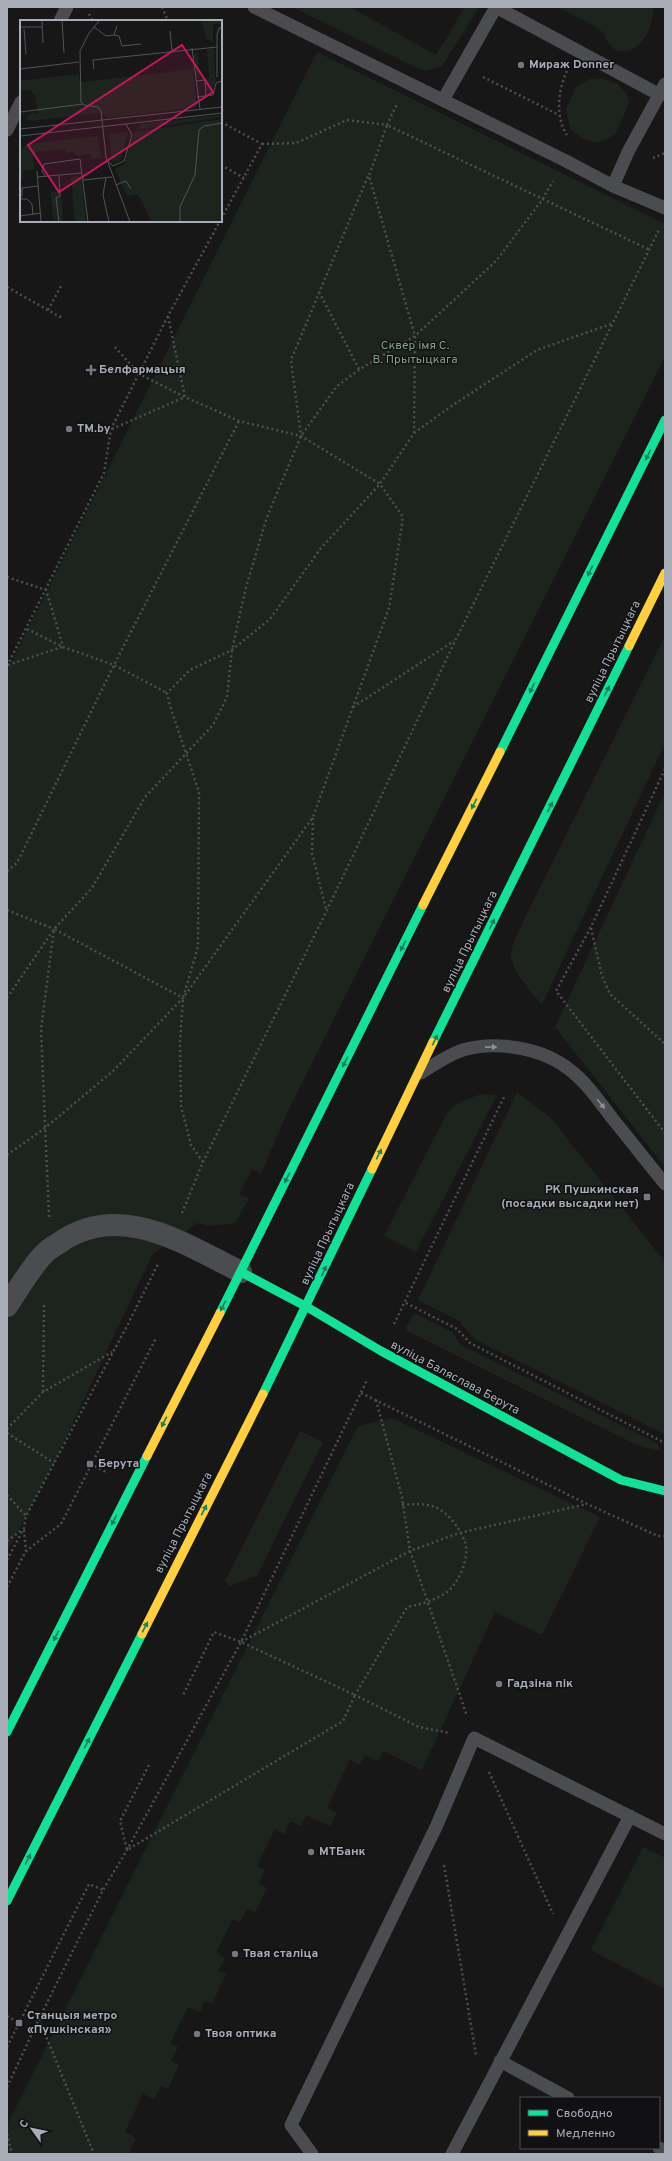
<svg xmlns="http://www.w3.org/2000/svg" width="672" height="2161" font-family="Overpass,sans-serif">
<style>
.green{fill:#1d241e}
.lines{fill:none;stroke-linecap:round;stroke-linejoin:round}
.path{stroke:#4d4e52;stroke-width:2.5;stroke-dasharray:2 3;stroke-linecap:butt}
.lane{stroke:#4b4c50;stroke-width:13}
.street{stroke:#4b4c50;stroke-width:22}
.fast{stroke:#16e098;stroke-width:9}
.slow{stroke:#ffcf43;stroke-width:9}
.oneway{fill:#14835c}
.oneway2{fill:#8c9099}
.poi-dot{fill:#757880;stroke:#111113;stroke-width:1.5}
.labels{text-anchor:middle;dominant-baseline:central;stroke-width:3;stroke-linejoin:round;paint-order:stroke}
.poi-label{font-size:12px;font-weight:bold;fill:#a8adb8;stroke:#111113;text-anchor:start}
.park-label{font-size:12px;fill:#7fa381;stroke:#111113}
.street-label{font-size:12px;fill:#a8adb8;stroke:#111113}
.inset-road{fill:none;stroke:#515357;stroke-width:1}
.view{fill:#c2185b;fill-opacity:0.15;stroke:#c2185b;stroke-width:2}
.inset-edge{fill:none;stroke:#a8adb8;stroke-width:2}
</style>
<rect width="100%" height="100%" fill="#171717"/>
<!-- green -->
<path class="green" d="M292,7H350L436,55L465,7H479L442,66L426,71L417,68Z
M556,7H653C654,24 642,55 620,51C608,49 608,39 602,32C598,26 565,11 556,7Z
M317,52L665,224V356L288,1111L261,1174L252,1170L239,1194L249,1199L235,1223L210,1226L197,1223L152,1255L54,1463L7,1552V671Z
M590,79H604L618,84L627,94L629,103L616,134L598,143L583,139L570,129L566,110L576,87Z
M665,636V744L542,1004C532,994 509,968 511,952C513,940 522,926 526,915Z
M665,792V1167L555,1027Z
M517,1092L551,1118L665,1262V1434L474,1339L459,1321L418,1300Z
M481,1094L497,1095L416,1252L384,1236L447,1113L458,1103Z
M414,1313L452,1332L461,1345L658,1444L659,1450L641,1447L405,1330Z
M392,1418L600,1517L542,1635L495,1612L422,1770L383,1751L378,1761L365,1755L360,1765L350,1760L327,1808L337,1813L330,1826L306,1815L301,1826L290,1821L284,1834L275,1829L257,1866L265,1870L259,1884L267,1888L255,1912L247,1909L240,1922L233,1919L216,1953L225,1958L218,1971L226,1974L212,2004L205,2001L200,2012L188,2007L170,2043L178,2047L171,2061L179,2065L168,2089L161,2086L154,2099L143,2094L125,2132L136,2138L129,2154H7V2125L358,1426Z
M300,1431L323,1442L257,1576L230,1586L225,1581Z
M643,1847L665,1858V1989L591,1950Z"/>
<g class="lines">
<!-- path -->
<path class="path" d="M162,7L168,21
M89,14L93,21
M567,71C558,90 555,117 567,135
M483,77L559,115
M221,122L262,144L221,219
M262,144L296,143L347,120L387,125L397,104
M653,158L665,153
M221,165L244,178
M7,287L62,318
M319,292L359,369
M48,310L61,286
M115,347L139,374L185,397L239,421L301,436
M112,429L185,397L168,316
M414,433L453,405L537,350L611,324
M7,577L46,590L63,646
M27,629L63,647L114,665L167,693
M8,665L62,647
M7,666L104,473L111,429L168,316L220,221
M353,707L454,641
M665,769L591,927L556,991L665,1133
M313,818L312,853L326,909
M7,871L17,863L114,665L239,421
M7,910L54,929
M591,928L602,976L610,994L665,1044
M7,998L54,929L92,888L145,797L213,725L227,697L232,650L246,587L267,517L301,436L337,386L360,369L415,336L496,261L542,200L553,181
M7,1155L45,1128L113,1071L183,998L313,817L389,608L403,517L380,484L414,433L415,336L369,176L387,125L650,250
M203,1162L191,1145L181,1106L180,1043L183,998L198,947L199,792L171,709L167,693L190,670L232,650L270,619L321,548L380,484L301,436L291,360L368,176
M182,1213L203,1162L327,910L455,641L659,230
M49,1217L41,1029L54,929L183,998
M406,1303L457,1329L470,1343L665,1443
M394,1324L505,1095
M43,1392L44,1302
M361,1393L587,1504L658,1536H665
M376,1400L402,1497L410,1551L467,1716
M7,1429L43,1392L112,1352
M7,1433L54,1463
M90,1464L108,1473
M7,1495L26,1516
M402,1505C414,1504 424,1503 435,1507C449,1513 460,1529 465,1542C470,1557 459,1583 447,1592C434,1601 421,1604 407,1607L355,1695L419,1727L450,1733
M24,1530L26,1551
M7,1541L22,1530
M7,1560L24,1528L26,1516L128,1324L159,1262
M7,1587L26,1551L61,1524L156,1338
M241,1642L410,1551L459,1533L587,1504
M149,1765L120,1821L127,1850L343,1721L355,1695L241,1642L214,1632L183,1695
M489,1772L553,1914
M444,1865L476,2055
M7,2016L19,2023
M39,2019L94,2154
M7,2047L89,1884L103,1890
M7,2087L39,2019L103,1890L127,1850L241,1642L367,1380
M7,2134L12,2154"/>
<!-- lane -->
<path class="lane" d="M254,7L566,161L613,186L665,208
M60,21L67,7
M443,100L496,7L660,95
M7,130L21,102
M613,186L628,152L665,84
M421,1073C434,1065 447,1055 463,1050C496,1040 543,1048 570,1070C587,1083 599,1101 612,1118C630,1140 647,1162 665,1184
M500,2061L568,2098
M659,2148L665,2151
M312,2154L291,2125L437,1825L474,1738L665,1834
M452,2154L630,1816"/>
<!-- street -->
<path class="street" d="M7,1306C18,1290 31,1267 44,1254C48,1249 54,1246 59,1243C120,1200 184,1244 241,1272"/>
<!-- fast -->
<path class="fast" d="M500,752L665,420
M433,1042L629,646
M241,1272L307,1307L381,1351L621,1480L665,1491
M220,1313L423,905
M263,1394L372,1169
M7,1732L147,1456
M7,1901L142,1634"/>
<!-- slow -->
<path class="slow" d="M629,646L665,573
M423,905L500,752
M372,1169L433,1042
M147,1456L220,1313
M142,1634L263,1394"/>
</g>
<!-- one-way arrows -->
<defs><path id="oneway-solid" d="M-6-.8H1V-3.2L6.5 0L1 3.2V.8H-6Z"/></defs>
<g class="oneway">
<use href="#oneway-solid" transform="translate(648 455) rotate(116)"/>
<use href="#oneway-solid" transform="translate(590 571) rotate(116)"/>
<use href="#oneway-solid" transform="translate(532 688) rotate(116)"/>
<use href="#oneway-solid" transform="translate(607 691) rotate(-64)"/>
<use href="#oneway-solid" transform="translate(474 804) rotate(116)"/>
<use href="#oneway-solid" transform="translate(550 807) rotate(-64)"/>
<use href="#oneway-solid" transform="translate(492 924) rotate(-64)"/>
<use href="#oneway-solid" transform="translate(403 946) rotate(117)"/>
<use href="#oneway-solid" transform="translate(435 1040) rotate(-64)"/>
<use href="#oneway-solid" transform="translate(345 1062) rotate(117)"/>
<use href="#oneway-solid" transform="translate(379 1154) rotate(-64)"/>
<use href="#oneway-solid" transform="translate(287 1178) rotate(116)"/>
<use href="#oneway-solid" transform="translate(324 1271) rotate(-65)"/>
<use href="#oneway-solid" transform="translate(223 1306) rotate(117)"/>
<use href="#oneway-solid" transform="translate(164 1422) rotate(117)"/>
<use href="#oneway-solid" transform="translate(204 1510) rotate(-63)"/>
<use href="#oneway-solid" transform="translate(114 1520) rotate(117)"/>
<use href="#oneway-solid" transform="translate(145 1627) rotate(-63)"/>
<use href="#oneway-solid" transform="translate(56 1636) rotate(117)"/>
<use href="#oneway-solid" transform="translate(87 1743) rotate(-63)"/>
<use href="#oneway-solid" transform="translate(28 1859) rotate(-63)"/>
</g>
<g class="oneway2">
<use href="#oneway-solid" transform="translate(491 1047) rotate(-1)"/>
<use href="#oneway-solid" transform="translate(601 1104) rotate(51)"/>
</g>
<!-- markers -->
<g class="poi-dot">
<circle cx="521" cy="65" r="4"/>
<path d="M89 364h4v4h4v4h-4v4h-4v-4h-4v-4h4z"/>
<circle cx="69" cy="429" r="4"/>
<rect x="643" y="1193" width="8" height="8" rx="2"/>
<rect x="86" y="1460" width="8" height="8" rx="2"/>
<circle cx="499" cy="1684" r="4"/>
<circle cx="311" cy="1852" r="4"/>
<circle cx="235" cy="1954" r="4"/>
<rect x="15" y="2019" width="8" height="8" rx="2"/>
<circle cx="197" cy="2034" r="4"/>
</g>
<g class="labels">
<!-- poi labels -->
<g class="poi-label">
<text x="529" y="65">Мираж Donner</text>
<text x="99" y="370">Белфармацыя</text>
<text x="77" y="429">TM.by</text>
<text x="639" y="1190" text-anchor="end">РК Пушкинская<tspan x="639" dy="14">(посадки высадки нет)</tspan></text>
<text x="98" y="1464">Берута</text>
<text x="507" y="1684">Гадзіна пік</text>
<text x="319" y="1852">МТБанк</text>
<text x="243" y="1954">Твая сталіца</text>
<text x="27" y="2016">Станцыя метро<tspan x="27" dy="14">«Пушкінская»</tspan></text>
<text x="205" y="2034">Твоя оптика</text>
</g>
<!-- park labels -->
<g class="park-label">
<text x="415" y="346">Сквер імя С.<tspan x="415" dy="14">В. Прытыцкага</tspan></text>
</g>
<!-- street labels -->
<g class="street-label">
<text transform="translate(613 652) rotate(-64)">вуліца Прытыцкага</text>
<text transform="translate(470 942) rotate(-64)">вуліца Прытыцкага</text>
<text transform="translate(328 1234) rotate(-65)">вуліца Прытыцкага</text>
<text transform="translate(455 1378) rotate(28)">вуліца Баляслава Берута</text>
<text transform="translate(184 1523) rotate(-63)">вуліца Прытыцкага</text>
</g>
</g>
<!-- overview -->
<g transform="translate(20 20)">
<rect width="202" height="202" fill="#171717"/>
<path d="M185,0H202V4H193V23L186,17L182,2ZM194,28L195,58L197,59L190,72L187,71V59L177,58L174,33L178,32L179,58H189L187,29ZM173,49L177,87L88,98L80,93L9,101L6,98L13,92L18,94L15,75L10,70L0,71V60H7L59,54V62H64ZM202,95V97L116,110L121,104ZM202,99V202H132L118,174L107,176L95,149L104,144L115,112ZM108,112L100,141L92,142L89,114ZM77,116L82,138L71,139L70,134L56,136L53,131L48,133L44,129L16,132L13,139L15,149L3,151V157L0,159V129L8,124ZM61,156L66,202H55L51,157ZM41,171L43,202H34L30,172Z" fill="#1d241e"/>
<path class="inset-road" d="M22,0L23,23M42,0L44,33M80,0L69,13L60,31L61,82L64,85L78,87L81,91L86,137L110,202M0,7H22M74,7L86,16L94,15L97,6M4,9L6,34M150,11L152,31M94,15L99,16L102,26L121,24M172,28L180,89M0,49L59,42M74,49L73,40L197,27M197,57V15L199,8H202M176,61L185,60L186,76M177,77L193,75L196,63L202,61M0,92L63,84M0,109L202,87M0,116L202,93M88,141L93,146L104,141L112,115L106,104M17,151L21,202M39,156L40,176L36,178L39,202M17,157L62,153M26,157L22,151L24,144L60,139L68,202M86,157L83,175L89,202M63,160L92,157M96,165L106,161L111,169M0,176H2V168L18,166M0,179H7L12,184L13,195M0,196L21,193M160,202V187L175,155L179,110L184,106L202,103"/>
<path class="view" d="M162,25L193,72L39,172L8,125Z"/>
<rect width="202" height="202" class="inset-edge"/>
</g>
<!-- border -->
<rect width="672" height="2161" fill="none" stroke="#a8adb8" stroke-width="16"/>
<!-- legend -->
<rect x="520" y="2097" width="140" height="52" fill="#111113" stroke="#4d4f55"/>
<rect x="528" y="2110" width="20" height="6" fill="#16e098" stroke="#4d4f55"/>
<text x="556" y="2117" font-size="12" fill="#a8adb8">Свободно</text>
<rect x="528" y="2130" width="20" height="6" fill="#ffcf43" stroke="#4d4f55"/>
<text x="556" y="2137" font-size="12" fill="#a8adb8">Медленно</text>
<!-- north arrow -->
<g transform="translate(32 2129) rotate(303)" stroke="#111113" stroke-width="3" paint-order="stroke">
<path d="M0-3L7 15L0 10L-7 15Z" fill="#a8adb8"/>
<text y="-6" font-size="11" font-weight="bold" text-anchor="middle" fill="#a8adb8">С</text>
</g>
</svg>
